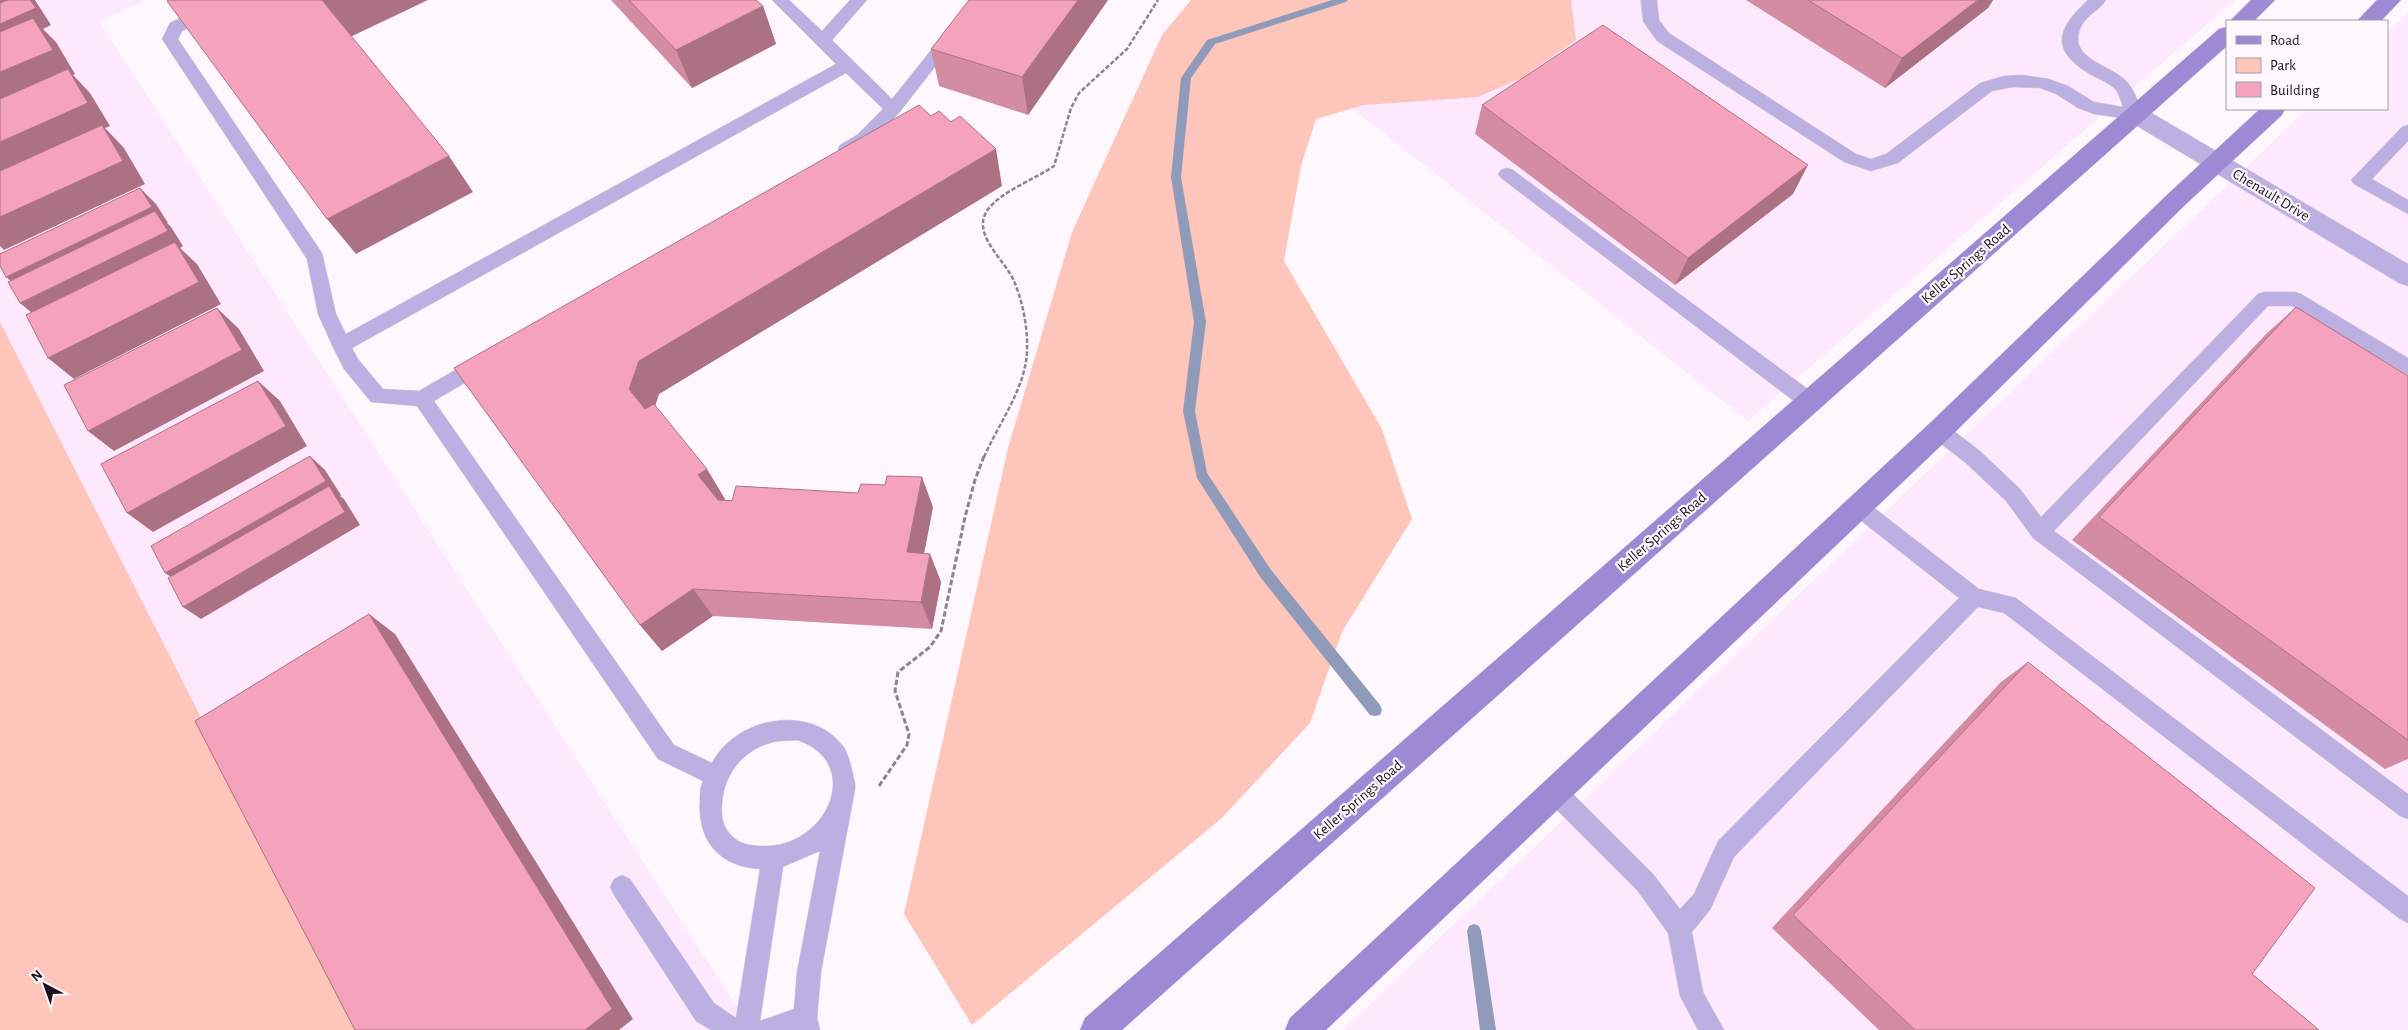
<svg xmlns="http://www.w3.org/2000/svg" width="2408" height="1030" font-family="'Alegreya Sans',sans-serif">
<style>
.built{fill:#fee8fd}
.green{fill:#fec5ba}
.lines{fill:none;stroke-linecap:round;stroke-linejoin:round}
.stream{fill:#909bba;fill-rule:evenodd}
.lane-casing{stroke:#dad3da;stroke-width:1}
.street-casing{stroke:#dad3da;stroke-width:1}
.secondary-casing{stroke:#dad3da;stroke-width:1}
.path-far1{stroke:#8d858d;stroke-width:2.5;stroke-dasharray:4.5 2;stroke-linecap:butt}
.path{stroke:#8d858d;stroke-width:3;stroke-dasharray:5.5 2.5;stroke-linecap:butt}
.lane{fill:#bcafe2;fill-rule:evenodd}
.street{fill:#bcafe2;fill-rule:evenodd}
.secondary{fill:#9e8ad4;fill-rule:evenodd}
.wall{fill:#d38ca2}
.shaded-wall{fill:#ac7284}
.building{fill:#f5a3bc;stroke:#ac7284}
.labels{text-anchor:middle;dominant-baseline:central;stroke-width:4.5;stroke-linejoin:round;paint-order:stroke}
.street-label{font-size:15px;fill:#1c121b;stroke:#fef8fe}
</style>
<rect width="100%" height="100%" fill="#fef8fe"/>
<!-- built -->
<path class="built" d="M0,0H146L99,21L752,1030H360L0,323Z
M1505,0H2235L1748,421L1348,105Z
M2408,13V1030H1343L2307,109H2387V33Z"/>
<!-- green -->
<path class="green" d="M1191,0H1571L1576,40L1522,78L1478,97L1364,105L1316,119L1301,166L1284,261L1382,429L1412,519L1342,632L1310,723L1222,818L972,1025L904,914L1008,448L1072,232L1162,35Z
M0,322L360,1030H0Z"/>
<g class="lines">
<!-- stream -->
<path class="stream" d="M1332,0H1348L1346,2L1215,44L1191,78L1181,177L1206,322L1195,411L1207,473L1271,570L1380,705L1382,710L1380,715L1375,716L1370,715L1261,578L1197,478L1183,411L1194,322L1171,177L1181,78L1207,40Z
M1474,924L1479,926L1481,931L1496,1030H1480L1467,931L1469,926Z"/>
<!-- lane casing -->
<g class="lane-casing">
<path id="lane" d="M218,0H239L236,4L182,31L178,39L322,253L336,314L346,334L836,64L772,0H789L822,31L850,0H867L832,40L892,99L971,0H987L899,113L869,143L852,153L846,155L840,153L838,149L840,145L857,135L883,109L846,73L352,348L358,359L383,389L419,391L476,358L483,355L490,358L492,363L490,368L434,401L674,745L712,763C736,717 810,703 843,746C850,756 852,772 855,783V789L821,972L817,1018L820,1030H711L696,1021L614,895L610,887L614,879L622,875L630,879L714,1003L736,1018L760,869C719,867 697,840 700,800C700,794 700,787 703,781L658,759L417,406L371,402L344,369L332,345L318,314L307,259L162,39L170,23ZM797,740C866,763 826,849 762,846C751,846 739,844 731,835C722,825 721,816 722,803C724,775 742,751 770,743C778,740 788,741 797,740ZM820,851L797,972L794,1009L760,1021L783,867Z
M1641,0H1657L1659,20L1669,33L1856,154L1871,159L1886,154L1980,83L2004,76L2022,75L2049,79L2068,86L2094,102L2123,107C2121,102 2119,93 2115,89C2108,82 2096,78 2088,73C2048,48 2059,27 2088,0H2106C2100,10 2087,15 2082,25C2064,59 2112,64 2128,83C2135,91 2139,105 2143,114L2141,118L2135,120L2094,114L2078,108L2056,94L2040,88L2013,87L1992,91L1898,163L1871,171L1844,162L1657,41L1643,21Z
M2408,125V141L2372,179L2408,200V214L2354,184L2351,180L2402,127Z
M1507,168L1513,170L1817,396L1820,402L1817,408L1810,410L1803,408L1501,178L1498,174L1501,170Z
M2264,292H2295L2301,294L2408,358V375L2292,306H2268L2054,531L2408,794V819L2400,816L2033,538L2006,501L1966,463L1932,437L1929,431L1932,425L1939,423L1946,425L1980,451L2020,489L2041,517L2258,294Z
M1857,497L1864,500L1979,589L2016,598L2408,896V923L2400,919L2004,613L1978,607L1734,857L1710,910L1692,932L1703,992L1724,1030H1698L1680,996L1668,933L1637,890L1547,800L1544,792L1547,784L1555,781L1563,784L1653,874L1680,909L1694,894L1718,841L1959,598L1850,512L1847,506L1850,500Z"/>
</g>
<!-- street casing -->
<g class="street-casing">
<path id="street" d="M2135,106L2143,108L2408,264V286L2399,283L2127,120L2124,114L2127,108Z"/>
</g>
<!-- secondary casing -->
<g class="secondary-casing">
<path id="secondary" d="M2251,0H2275L2254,21H2230Z
M2377,0H2401L2381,21H2357Z
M2227,27V46L1122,1030H1080L1085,1018L2219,29Z
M2260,109H2285L2282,115L2185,205L1948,439L1326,1030H1285L1290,1018L1930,423L2169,193Z"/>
</g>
<!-- path-far1 -->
<path class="path-far1" d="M984,457C999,423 1025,389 1027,352C1028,329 1023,302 1014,281C1006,262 977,239 984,217C991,195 1036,179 1054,166L1071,108L1079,93L1127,49L1158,0"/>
<!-- path -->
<path class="path" d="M879,786L907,745L909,734L895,691L898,672L930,647L941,631L965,517L975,480L984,456"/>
<!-- lane -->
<use href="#lane" class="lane"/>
<!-- street -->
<use href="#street" class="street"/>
<!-- secondary -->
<use href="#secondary" class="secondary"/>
</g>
<!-- wall -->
<path class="wall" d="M611,0H756L763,6L776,44L692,88Z
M1108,0L1028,115L939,86L931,49Z
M1746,0H1993L1988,8L1885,88Z
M1482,105L1793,194L1675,285L1475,134Z
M1002,186L659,394L655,406L725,499L724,500L933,507L924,553L930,554L941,582L932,629L713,616L662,651L640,625L454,368Z
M2296,307L2408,376V759L2385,769L2072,540L2266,334Z
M2028,662L2252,974L2319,1030H1879L1772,928L2001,682Z"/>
<!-- shaded-wall -->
<path class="shaded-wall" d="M0,0H35L51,25L43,29L56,42L75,74L73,75L90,93L110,126L105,128L124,148L145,184L4,250L0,246Z
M322,0H428L348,38Z
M1078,0H1108L1028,115L1022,77Z
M1978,0H1993L1988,8L1885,88L1902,58Z
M763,6L776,44L692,88L676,50Z
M996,149L1002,186L659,394L650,421L629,389L639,361Z
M449,156L473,192L356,254L327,219Z
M1808,165L1793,194L1675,285L1688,258Z
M140,188L156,204L168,223H167L171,227L183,246L180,248L197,264L221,304L74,379L48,358L38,318L20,303L24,293L6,277Z
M217,308L239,329L264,371L114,451L88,431Z
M258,381L280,401L307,446L153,532L127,513Z
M310,456L325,470L341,495L340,496L344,499L360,525L201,619L183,607V585L165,573Z
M707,469L725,499L716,505L698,475Z
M922,477L933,507L919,580L907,552Z
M930,554L941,582L932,629L921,602Z
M693,589L713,616L662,651L640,625Z
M369,614L395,634L633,1019L619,1030H585Z"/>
<!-- building -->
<path class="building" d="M8,0H30L36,8L0,24V3Z
M169,0H322L449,156L327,219L167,1Z
M629,0H756L763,6L676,50Z
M969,0H1078L1022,77L931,49Z
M1808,0H1978L1902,58Z
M33,18L53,50L0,72V32Z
M1603,25L1808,165L1688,258L1482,105Z
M68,69L88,103L0,142V99Z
M919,105L931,116L939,111L951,122L960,116L996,149L639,361L629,389L645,409L654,404L707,469L698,475L718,500L732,501L736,486L858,493L861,484L885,485L887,476L922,477L907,552L930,554L921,602L693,589L640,625L454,368Z
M102,125L123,161L0,217V171Z
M140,188L152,207L6,277L0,266V254Z
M155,211L168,231L20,303L8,282Z
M175,242L199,282L48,358L26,315Z
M2296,307L2408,376V740L2099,517Z
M217,308L242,350L88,431L64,385Z
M258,381L286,426L127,513L101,464Z
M310,456L326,481L165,573L151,546Z
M329,486L345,512L183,607L168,578Z
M369,614L612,1009L585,1030H355L195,721Z
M2028,662L2315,888L2252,974L2319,1030H1915L1793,915Z"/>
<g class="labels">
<!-- street labels -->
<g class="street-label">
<text transform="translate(2271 195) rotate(31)">Chenault Drive</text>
<text transform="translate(1966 264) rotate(-41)">Keller Springs Road</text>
<text transform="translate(1662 532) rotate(-41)">Keller Springs Road</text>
<text transform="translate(1358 800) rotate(-41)">Keller Springs Road</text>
</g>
</g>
<!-- legend -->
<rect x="2226" y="20" width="162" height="90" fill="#fef8fe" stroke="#a49ca3"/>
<rect x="2236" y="36" width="25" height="8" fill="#9e8ad4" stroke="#a49ca3"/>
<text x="2270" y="45" font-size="15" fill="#1c121b">Road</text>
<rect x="2236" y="58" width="25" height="15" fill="#fec5ba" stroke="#a49ca3"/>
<text x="2270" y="70" font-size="15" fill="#1c121b">Park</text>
<rect x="2236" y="82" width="25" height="15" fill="#f5a3bc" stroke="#a49ca3"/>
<text x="2270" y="95" font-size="15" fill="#1c121b">Building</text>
<!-- north arrow -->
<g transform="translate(45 985) rotate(319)" stroke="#fef8fe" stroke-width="4" paint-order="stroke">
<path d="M0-4L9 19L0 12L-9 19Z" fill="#1c121b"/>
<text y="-8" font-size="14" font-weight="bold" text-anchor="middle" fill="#1c121b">N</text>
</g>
</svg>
